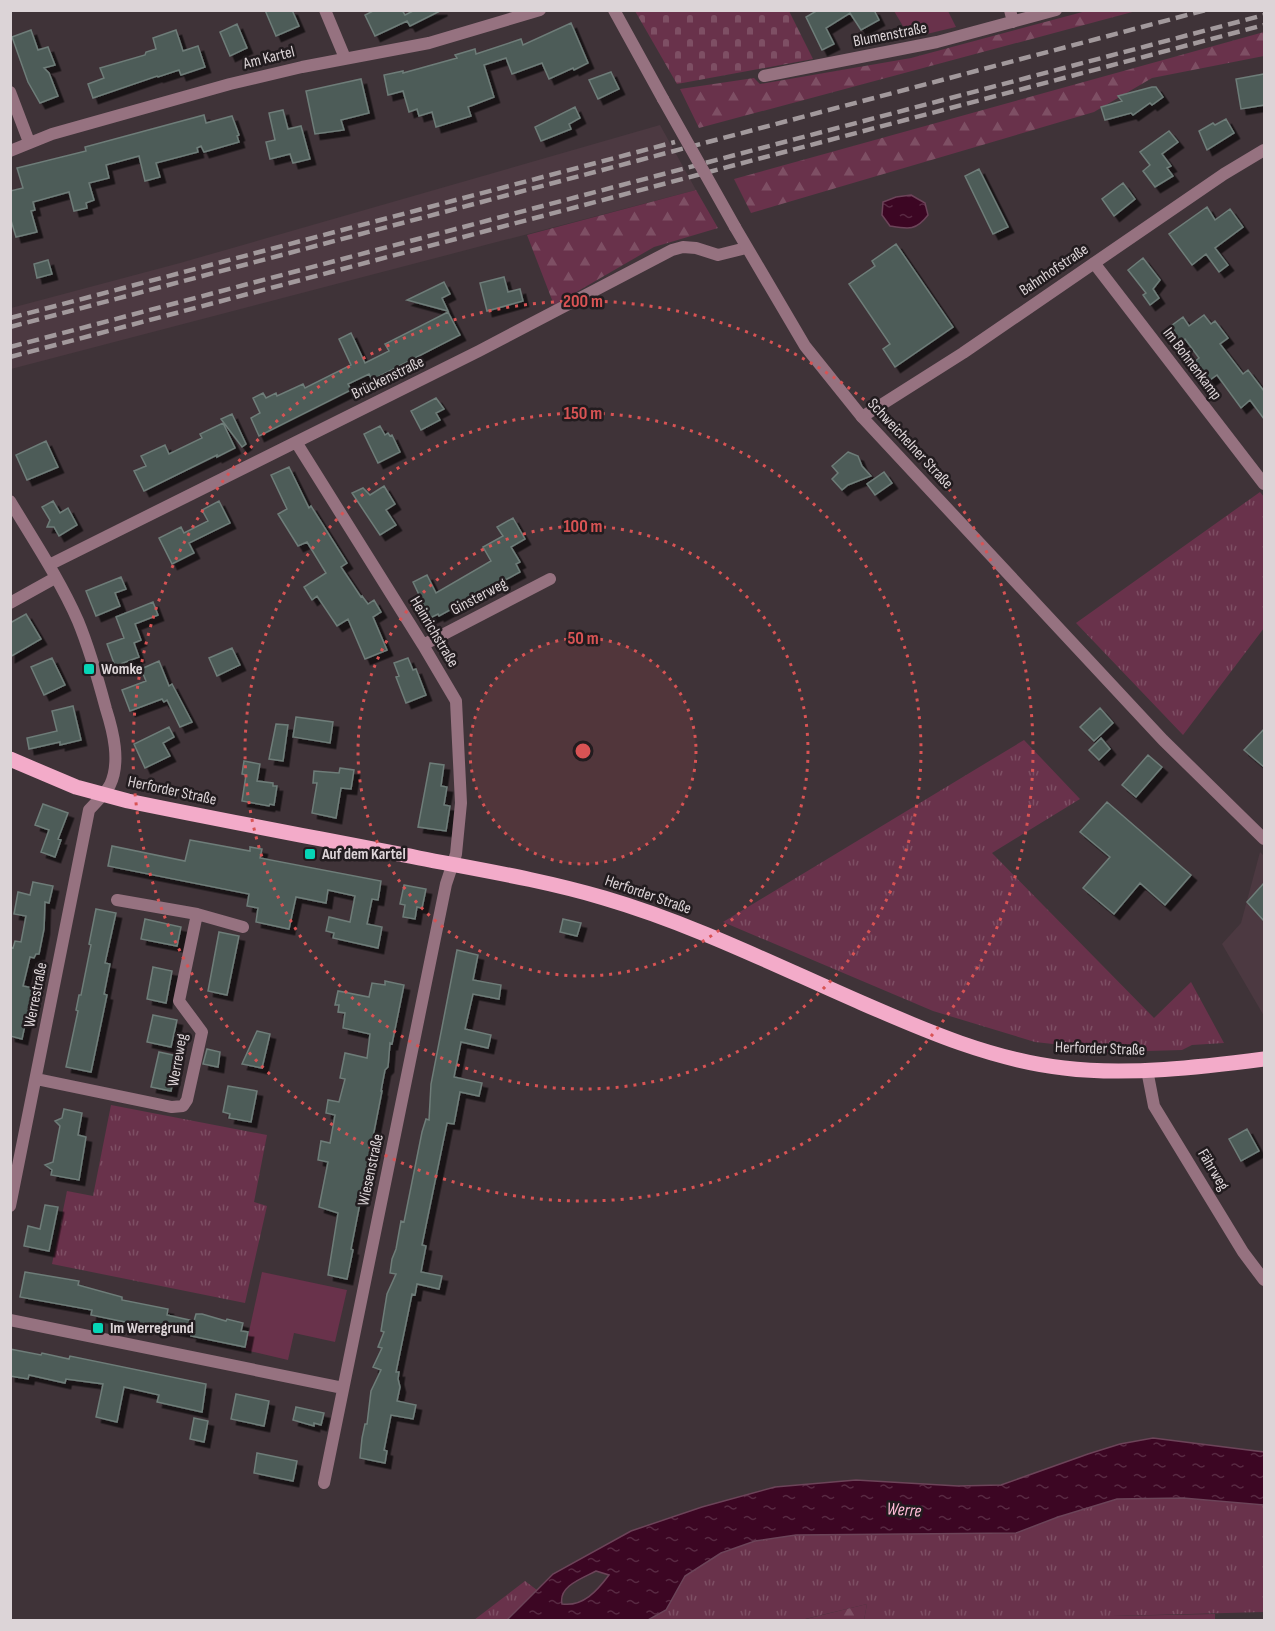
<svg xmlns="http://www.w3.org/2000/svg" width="1275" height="1631" font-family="'Sofia Sans Condensed',sans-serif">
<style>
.built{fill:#4c3941}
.grass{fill:url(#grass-tufts)}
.forest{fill:url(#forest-firs)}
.cemetery{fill:url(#cemetery-stones)}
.park{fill:#69324b}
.water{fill:url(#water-ripples);stroke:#6c4459;stroke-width:1.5;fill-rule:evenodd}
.building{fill:#4e5c58;stroke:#6e7d79;stroke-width:1.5;filter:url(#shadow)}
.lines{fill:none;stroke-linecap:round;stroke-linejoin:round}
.minor{stroke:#967280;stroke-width:12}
.tertiary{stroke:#967280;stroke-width:12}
.primary{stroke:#f3abc9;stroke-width:15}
.rail{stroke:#a2999c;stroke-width:4.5;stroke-dasharray:12 6;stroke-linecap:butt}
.tertiary-bridge{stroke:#967280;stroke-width:12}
.ring{fill:none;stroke:#d85354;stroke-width:3;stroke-dasharray:3 6}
.poi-dot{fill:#06d5b6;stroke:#221c1f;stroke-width:2}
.labels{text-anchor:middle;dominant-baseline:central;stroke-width:5;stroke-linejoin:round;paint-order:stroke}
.street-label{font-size:16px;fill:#dcd4d7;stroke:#221c1f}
.poi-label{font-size:16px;font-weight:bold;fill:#dcd4d7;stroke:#221c1f;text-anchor:start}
.water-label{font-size:18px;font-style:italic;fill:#febbd6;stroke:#221c1f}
.centre{fill:#d85354;stroke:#221c1f;stroke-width:3}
.ring-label{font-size:18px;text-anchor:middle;font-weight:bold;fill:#d85354;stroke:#221c1f;stroke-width:5;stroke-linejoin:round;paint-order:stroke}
</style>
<defs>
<pattern id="grass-tufts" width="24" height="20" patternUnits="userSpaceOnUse" patternTransform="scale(1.5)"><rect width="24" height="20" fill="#69324b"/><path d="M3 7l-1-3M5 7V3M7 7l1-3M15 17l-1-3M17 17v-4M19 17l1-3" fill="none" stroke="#7e4f64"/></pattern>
<pattern id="forest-firs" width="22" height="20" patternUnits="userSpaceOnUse" patternTransform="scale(1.5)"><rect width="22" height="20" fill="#69324b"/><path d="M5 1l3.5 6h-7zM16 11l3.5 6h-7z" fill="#7e4f64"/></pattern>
<pattern id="cemetery-stones" width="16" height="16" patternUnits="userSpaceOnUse" patternTransform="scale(1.5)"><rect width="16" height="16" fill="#69324b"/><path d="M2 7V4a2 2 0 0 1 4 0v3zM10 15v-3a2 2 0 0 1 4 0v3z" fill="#7e4f64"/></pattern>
<pattern id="water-ripples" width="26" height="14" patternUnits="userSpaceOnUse" patternTransform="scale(1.5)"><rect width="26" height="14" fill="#3c0623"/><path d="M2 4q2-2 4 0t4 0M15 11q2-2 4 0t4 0" fill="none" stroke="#582942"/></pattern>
<filter id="shadow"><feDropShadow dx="5.5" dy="5.5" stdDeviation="0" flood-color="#0009"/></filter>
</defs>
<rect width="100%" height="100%" fill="#3f3338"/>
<!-- built -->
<path class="built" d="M660,125L696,190L11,369V308L180,263Z
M1260,852L1264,856V1016L1222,944L1241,923Z"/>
<!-- grass -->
<path class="grass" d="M1260,492L1264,497V628L1183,735L1076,623Z
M1024,740L1080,799L992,853L1154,1018L1191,982L1224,1043L1192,1045L1182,1050L1078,1053L1062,1045L1035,1042L933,1011L723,922Z
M111,1105L267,1135L254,1202L267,1206L245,1303L52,1264L67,1191L93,1196Z
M1183,1498L1264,1505V1612L1113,1616V1620H864L867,1604L801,1620H648L666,1610L685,1576L721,1553L755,1541L796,1535L1016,1533L1058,1517L1117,1499Z
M525,1581L537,1590L507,1620H474Z"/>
<!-- forest -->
<path class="forest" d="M1090,10L1136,11L699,128L680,89L754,78L760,84L911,58Z
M1264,32V56L1152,78L1094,112L751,213L734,179Z
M696,190L718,228L654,247L554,305L527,235Z
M867,1604L864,1620H802Z"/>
<!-- cemetery -->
<path class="cemetery" d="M635,11H789L813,59L677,84Z"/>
<!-- park -->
<path class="park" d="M894,11H948L956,27L910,38Z
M262,1272L347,1290L335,1342L294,1333L288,1360L245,1350Z
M1215,1614V1620H1113V1616Z"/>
<!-- water -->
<path class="water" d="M911,195L925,203L928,215C916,231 908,229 890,226L882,215L883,202L896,197Z
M1153,1438L1264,1452V1505L1183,1498L1117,1499L1058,1517L1016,1533L796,1535L755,1541L721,1553L685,1576L666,1610L648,1620H507L553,1574L631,1531L702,1507L775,1487L856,1480L958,1486L1001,1485L1088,1454L1120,1444ZM596,1571L609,1575C597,1591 583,1607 562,1604C558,1586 583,1578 596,1571Z"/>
<!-- building -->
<path class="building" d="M265,10H292L299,26L276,36Z
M375,10H402L405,15L415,10H442L410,26L407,21L375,36L365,15Z
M818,10H874L879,20L861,30L850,13L826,28L834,44L822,50L806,17Z
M571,23L588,63L574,70L573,68L549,79L542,63L512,74L506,58L484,65L494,97L468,107L471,116L436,127L432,112L419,116L417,109L409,112L403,91L388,95L384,75L403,71V73L457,58L455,55L475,49L476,54L521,39L523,45Z
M237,24L247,48L230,56L220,32Z
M31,30L38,50L48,47L55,65L44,68L49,73L58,96L40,103L28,82L12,37Z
M176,30L183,51L198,46L205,67L181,75L179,70L158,77L157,76L93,98L88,84L104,78L100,68L145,55L146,52L156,49L153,38Z
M611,72L619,89L598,99L589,80Z
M1264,74V105L1241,109L1236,79Z
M361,79L369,113L341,120L344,130L315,134L306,91Z
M1152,87H1156L1163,97L1152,105L1150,103L1133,115L1131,113L1105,120L1101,107L1122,101L1118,96Z
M575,107L580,118L569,124L571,129L541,141L535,127Z
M283,110L288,129L301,126L310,159L293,163L290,154L270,159L266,142L275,140L269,113Z
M204,115L206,123L232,116L239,135L237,136L239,142L204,152L201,146L197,148L198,152L156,163L160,177L145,181L139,156L106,165L109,178L89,183L94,200L86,203L87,208L74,211L69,192L33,202L35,210L31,211L37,232L16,237L10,217V191L23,188L17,168L86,151L85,147Z
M1226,119L1234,133L1207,150L1199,131L1213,123L1215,125Z
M1169,131L1178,142L1162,154L1171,166L1167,168L1173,176L1155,187L1143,171L1150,165L1140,152Z
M979,169L1008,227L993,234L965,176Z
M1123,183L1135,199L1114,216L1102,199Z
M1207,207L1215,220L1230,209L1243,227L1215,248L1228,265L1219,272L1206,254L1192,265L1169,234Z
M896,244L953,327L895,367L883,349L890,344L849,284L875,266L872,261Z
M1143,258L1160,280L1153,289L1159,298L1150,305L1143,295L1146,293L1128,270Z
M48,260L52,274L37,278L34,264Z
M504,277L508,292L520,289L523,301L487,311L480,283Z
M444,282L450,294L442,298L448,311L407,300Z
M448,312L460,335L372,380L369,374L348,384L351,390L259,436L251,418L260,413L253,398L263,393L266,398L276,393L277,396L303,384L305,388L351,365L339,339L351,333L365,363L389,351L385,344Z
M1204,315L1211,324L1215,321L1228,338L1220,344L1243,374L1248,370L1264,391V419L1250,400L1241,408L1217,375L1207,382L1193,363L1199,358L1185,339L1179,344L1167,329L1183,317L1189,326Z
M436,398L444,409L436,413L440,420L421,430L411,411Z
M232,414L246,444L242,447L221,419Z
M223,423L235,448L217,457V455L144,491L134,471L146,466L141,456L165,445L169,454L202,438L200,434Z
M380,426L385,435L388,433L390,436L392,435L400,452L378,463L364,434Z
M46,441L58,467L27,480L16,455Z
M848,452L858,456L862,466L871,476L848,485L842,490L832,479L838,473L832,466Z
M289,467L309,508L311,506L347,563L341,567L361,597L362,596L368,604L374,600L381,612L373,617L387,650L365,659L348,619L337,626L317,596L312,600L304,587L326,573L307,542L298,546L278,514L287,509L271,475Z
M884,472L892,483L875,495L867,484Z
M384,486L395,504L386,510L396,525L380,535L352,493L363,488L370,495Z
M53,501L60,513L68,508L77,525L59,536L54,527H47L50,520L42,507Z
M219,501L230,523L189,543L194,553L172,564L159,538L181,527L184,533L208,521L202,510Z
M513,518L525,539L511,547L520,562L516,564L520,572L439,616L438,614L430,618L413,582L427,575L436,593L491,561L483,547L503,536L497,527Z
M121,577L126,589L115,593L120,606L96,616L86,591Z
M153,602L158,615L135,624L141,640L134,643L139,657L115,666L107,644L124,638L116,617Z
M26,614L41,639L10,657V623Z
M232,648L240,665L217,676L209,658Z
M52,658L65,685L44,695L31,667Z
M408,658L413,670L416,669L426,695L406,703L396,677L399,676L394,663Z
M159,661L169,686L172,684L192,722L180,727L167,700L164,702L162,699L130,711L122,690L146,681L141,669Z
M73,706L81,740L60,745V742L29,749L27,738L57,731L52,711Z
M1100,708L1113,723L1094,741L1080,727Z
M296,717L333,722L330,743L293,737Z
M276,724L288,725L283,761L269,759Z
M169,727L174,737L163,743L170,756L145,768L134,744Z
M1264,729V767L1244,750Z
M1101,738L1110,749L1099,760L1089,750Z
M1148,755L1162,767L1136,797L1122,785Z
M244,761L260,764L257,781L273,783V786H277L274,805L270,804L269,806L242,801L246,775L242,774Z
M430,763L444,765L441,786L447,787L444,805L450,806L446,831L418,827Z
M340,768L354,770L351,789L341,788L336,818L312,813L317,783H313L314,771L339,773Z
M1107,802L1191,875L1165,905L1140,883L1114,914L1083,888L1110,857L1080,832Z
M43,804L68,813L58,839L61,840L55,857L41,852L49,830L35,825Z
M190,840L250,851V847L262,849L260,858L381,881L378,900L372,899L367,924L382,927L378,948L333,938L334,933L326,931L329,917L350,922L355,896L328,890L326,903L296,897L289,929L256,922L258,908L247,906L249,894L108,866L112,846L185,861Z
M33,882L53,886L49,903L45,902L44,929L39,954H36L34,958L30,957L23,986L33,988L22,1039L10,1036V947L13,948L15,941L21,942L26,916L14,914L18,892L30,895Z
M1264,883V921L1247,902Z
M404,885L426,889L422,908L417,907L415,919L403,917L405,905L400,904Z
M96,909L116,913L105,963L110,964L104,994L107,995L91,1072L66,1067L78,1011L76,1010L79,995H81L91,945L89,944Z
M145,919L181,927L177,946L141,939Z
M563,919L581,923L577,936L560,932Z
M219,932L239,936L227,995L208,991Z
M457,950L478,955L473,980L501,985L499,999L473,994L465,1029L491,1035L488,1048L461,1042L454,1077L482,1083L479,1096L460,1092L454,1124L447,1123L422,1245L426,1246L421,1272L442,1276L439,1289L417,1284L415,1295L412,1294L396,1372H399L398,1379L400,1387L397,1401L416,1405L413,1419L391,1415L384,1450L387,1451L385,1463L360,1458L362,1438L365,1424H367L371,1391L381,1370L373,1367L382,1348L378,1347L384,1332L381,1331L387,1294L396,1274L390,1273L392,1259L396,1249L401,1221L404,1222L422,1132L426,1119L429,1120L431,1084Z
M153,967L172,971L166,1003L147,999Z
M385,981L404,985L392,1044L390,1043L388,1067L385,1070L381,1091H382L351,1249L353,1250L347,1279L328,1275L338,1213L319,1207L328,1162L318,1160L321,1141L330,1143L335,1115L326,1113L328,1100L339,1102L345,1079L340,1078L345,1053L367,1058L370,1034L343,1028L345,1013L338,1012L339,1005H335L338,991L369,997L372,983L385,985Z
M153,1015L177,1020L171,1047L147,1042Z
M257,1031L270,1034L262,1068L242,1064Z
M207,1049L220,1052L218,1067L203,1064Z
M159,1052L178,1056L171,1091L151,1087Z
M228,1086L257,1091L251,1122L229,1118L230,1114L223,1112Z
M64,1109L82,1113L78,1135L86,1137L79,1180L51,1175L52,1170L45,1165L53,1162L60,1126L55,1121L62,1118Z
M1247,1129L1259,1151L1241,1161L1229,1139Z
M45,1205L58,1207L49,1251L24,1246L28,1226L40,1229Z
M25,1272L79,1281L78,1285L122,1297V1300L168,1309L167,1315L194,1321L196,1314H202L226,1321L227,1319L243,1323L241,1331L248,1332L245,1347L191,1336L192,1333L164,1328V1330L91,1315L92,1310L20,1297Z
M10,1349L41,1355L42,1353L69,1359L70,1356L206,1384L202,1412L157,1402L159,1395L124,1387L117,1422L96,1417L103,1384L66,1379L65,1383L29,1375L28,1379L10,1376Z
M236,1394L269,1401L264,1426L231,1419Z
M296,1407L324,1413L321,1425L314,1423V1426L293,1420Z
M194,1418L208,1421L204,1442L190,1439Z
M257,1453L297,1461L293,1481L254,1473Z"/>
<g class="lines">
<!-- minor -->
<path class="minor" d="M325,10L345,58
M1010,10L1013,22
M764,76L937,42L1056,10
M10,92L29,142
M10,151L52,134L230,84L302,67L429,43L540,10
M1094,263L1264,484
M862,417L963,353L1224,174L1264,150
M296,442L423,645L456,701L461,803L456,854L446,884L324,1483
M10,501C34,541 60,580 78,621C90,650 98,679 106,709C113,731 121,762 110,785C105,794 96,802 89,810L10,1206
M49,565L479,351L672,250L683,247L696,248L718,255L746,248
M10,603L55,578
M423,645L550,579
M117,900L197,914L243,927
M1147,1070L1154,1106L1243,1252L1264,1280
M37,1079L172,1107L183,1106L187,1100L202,1032L179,1001L197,914
M10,1320L343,1388"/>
<!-- tertiary -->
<path class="tertiary" d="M614,10L663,99
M735,227L805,346L862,417L1163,740L1264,839"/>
<!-- primary -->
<path class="primary" d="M10,759L76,787L128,801C225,821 322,839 419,858C481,870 543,880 604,898C693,924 777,966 862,1003C926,1031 993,1060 1064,1068C1127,1076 1202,1067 1264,1059"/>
<!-- rail -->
<path class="rail" d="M10,318L675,142
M10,327L1206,10
M10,347L1264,15
M10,357L1264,25"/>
<!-- tertiary-bridge -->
<path class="tertiary-bridge" d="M663,99L735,227"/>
</g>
<!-- distance rings -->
<circle cx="583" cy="751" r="113" fill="#d85354" fill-opacity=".12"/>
<g class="ring">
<circle cx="583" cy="751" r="113"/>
<circle cx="583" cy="751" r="225"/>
<circle cx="583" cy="751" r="338"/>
<circle cx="583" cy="751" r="450"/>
</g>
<!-- markers -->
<g class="poi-dot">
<rect x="83" y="663" width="12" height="12" rx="3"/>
<rect x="304" y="848" width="12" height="12" rx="3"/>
<rect x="92" y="1322" width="12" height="12" rx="3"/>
</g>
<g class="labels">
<!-- street labels -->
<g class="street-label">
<text transform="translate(890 35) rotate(-11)">Blumenstraße</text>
<text transform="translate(269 58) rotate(-14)">Am Kartel</text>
<text transform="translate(1054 270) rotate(-34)">Bahnhofstraße</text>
<text transform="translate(1192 364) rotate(53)">Im Bohnenkamp</text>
<text transform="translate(388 378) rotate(-26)">Brückenstraße</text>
<text transform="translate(910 444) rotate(47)">Schweichelner Straße</text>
<text transform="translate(479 597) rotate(-28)">Ginsterweg</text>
<text transform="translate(434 632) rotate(59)">Heinrichstraße</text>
<text transform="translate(172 791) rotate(12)">Herforder Straße</text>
<text transform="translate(648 895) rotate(19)">Herforder Straße</text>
<text transform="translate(36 995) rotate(-79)">Werrestraße</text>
<text transform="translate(1100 1049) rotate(2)">Herforder Straße</text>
<text transform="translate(178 1060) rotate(-80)">Werreweg</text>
<text transform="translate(371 1170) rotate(-78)">Wiesenstraße</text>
<text transform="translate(1213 1170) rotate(59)">Fährweg</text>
</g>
<!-- poi labels -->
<g class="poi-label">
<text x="101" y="669">Womke</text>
<text x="322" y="854">Auf dem Kartel</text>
<text x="110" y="1328">Im Werregrund</text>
</g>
<!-- water labels -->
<g class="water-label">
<text transform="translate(904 1510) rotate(4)">Werre</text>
</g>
</g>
<circle cx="583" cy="751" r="9" class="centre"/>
<g class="ring-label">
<text x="583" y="307">200 m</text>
<text x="583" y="419">150 m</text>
<text x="583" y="532">100 m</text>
<text x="583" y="644">50 m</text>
</g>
<!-- border -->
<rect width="1275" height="1631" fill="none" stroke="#dcd4d7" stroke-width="24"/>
</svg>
